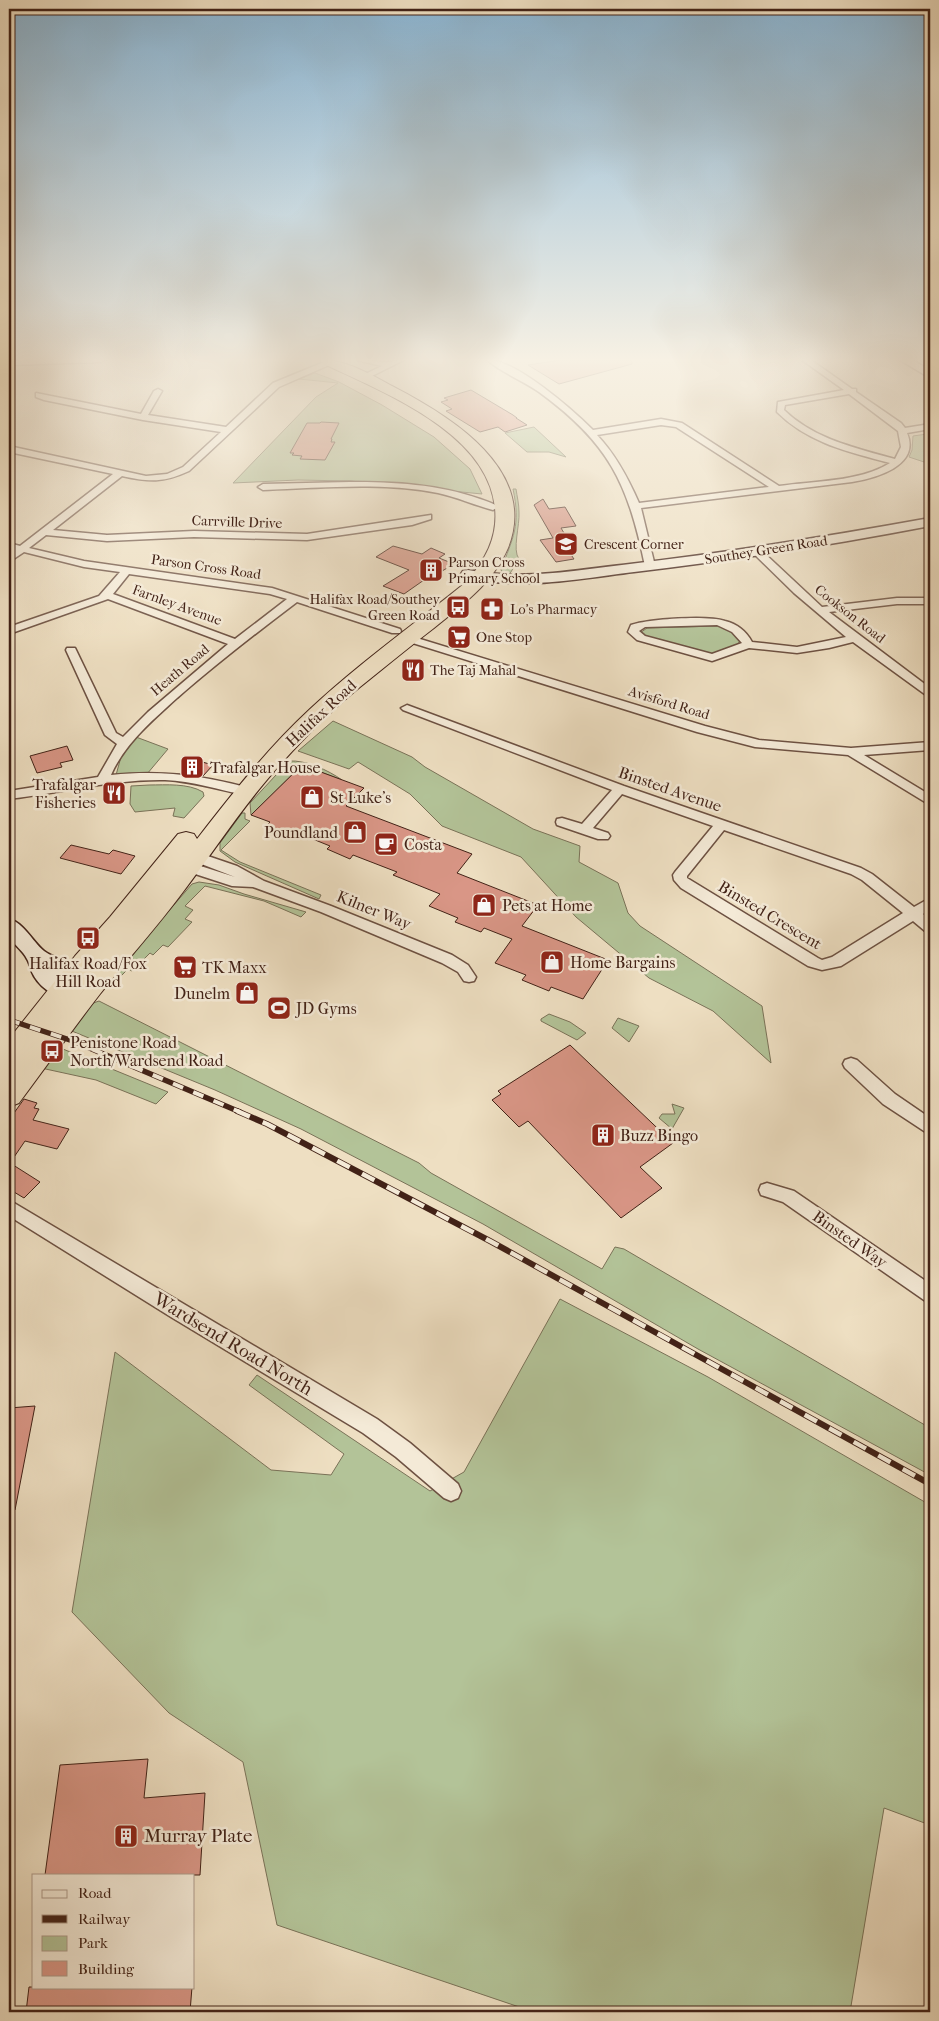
<svg xmlns="http://www.w3.org/2000/svg" width="939" height="2021" font-family="'IM FELL French Canon',serif">
<style>
.green{fill:#b3c398;stroke:#7a7258}
.building{fill:#d99686;stroke:#422217}
.lines{fill:none;stroke-linecap:round;stroke-linejoin:round}
.street-casing{stroke:#6d5142;stroke-width:3}
.secondary-casing{stroke:#422217;stroke-width:3}
.highway-casing{stroke:#422217;stroke-width:2}
.street{fill:#f4ead7;fill-rule:evenodd}
.secondary{fill:#f4ead7;fill-rule:evenodd}
.highway{fill:#eedfc2;fill-rule:evenodd}
.rail-far1-casing{stroke:#422217;stroke-width:5.5}
.rail-casing{stroke:#422217;stroke-width:6}
.rail-far1{stroke:#f4ead7;stroke-width:4;stroke-dasharray:11;stroke-linecap:butt}
.rail{stroke:#f4ead7;stroke-width:4.5;stroke-dasharray:14;stroke-linecap:butt}
.labels{text-anchor:middle;dominant-baseline:central;stroke-width:5;stroke-linejoin:round;paint-order:stroke}
.far-street-label{font-size:14px;fill:#422217;stroke:#f4ead7}
.far-poi-label{font-size:14px;fill:#422217;stroke:#f4ead7;text-anchor:start}
.street-label{font-size:16px;fill:#422217;stroke:#f4ead7}
.poi-label{font-size:16px;fill:#422217;stroke:#f4ead7;text-anchor:start}
.near-street-label{font-size:19px;fill:#422217;stroke:#f4ead7}
.near-poi-label{font-size:19px;fill:#422217;stroke:#f4ead7;text-anchor:start}
</style>
<rect width="100%" height="100%" fill="#eedfc2"/>
<filter id="stains"><feTurbulence type="fractalNoise" baseFrequency=".004" numOctaves="4"/><feColorMatrix values="0 0 0 0 .2 0 0 0 0 .09 0 0 0 0 .02 0 0 0 .5 -.17"/></filter>
<radialGradient id="worn" r=".72"><stop offset=".6" stop-color="#630" stop-opacity="0"/><stop offset="1" stop-color="#630" stop-opacity=".3"/></radialGradient>
<!-- green -->
<path class="green" d="M315,373L339,382L382,405L434,437L470,469L482,494L350,481L298,480L233,483L316,397L338,383L299,379Z
M534,427L566,457L549,452H527L505,433Z
M927,434L930,435V464L909,457L912,450L913,436Z
M513,489H516C517,496 519,504 519,512C520,525 512,550 519,559L509,575L503,573L501,570C513,537 521,526 513,489Z
M718,626L726,628L741,639L736,647L715,655L644,636L640,633L647,628Z
M333,721L412,757L425,767L533,829L580,846L579,862L618,883L628,913L640,926L762,1006L771,1063L713,1011L649,978L576,917L521,857L442,826L410,794L358,762L349,769L298,751Z
M136,737L168,749L147,774L116,775L121,757Z
M289,761C306,760 328,770 342,780L302,765L251,815L250,803Z
M149,785C166,785 188,783 203,792L204,796L184,818L173,816L175,808L135,812L130,804L131,786Z
M242,813H245V819L250,821L221,850L240,862L321,895L319,899L235,862L220,851V843Z
M199,882L219,885L244,894L306,912L301,917L264,901L205,886L185,906L193,910L185,919L192,922L168,947L163,945L153,955L150,953L132,971L128,969L117,980L115,973L192,884Z
M99,1001L419,1163L431,1173L602,1269L615,1247L624,1249L930,1428V1475L698,1349L483,1224L301,1129L215,1090L67,1029L85,1006Z
M549,1014L570,1022L586,1033L577,1040L541,1021V1019Z
M618,1018L639,1026L629,1042L612,1028Z
M58,1047L168,1092L156,1104L96,1080L41,1068Z
M672,1104L684,1108L672,1129L659,1118L662,1114H675Z
M560,1299L708,1377L930,1505V1825L884,1808L850,2012H534L277,1925L243,1762L169,1713L72,1612L115,1352L271,1470L331,1475L344,1454L249,1385L257,1375L430,1491L464,1472Z"/>
<!-- building -->
<path class="building" d="M561,360H632V364L559,384L528,365Z
M471,390L513,415L517,418H516L527,425L505,432L498,427L480,432L446,411L452,409L441,402L448,400L444,398Z
M321,422L339,423L331,439H332L331,442H335L325,460L300,459L302,456L292,455L294,453H290L307,423H320Z
M543,499L549,509L565,507L576,526L561,528L570,543L565,545L567,549L574,559L556,562L540,540L553,538L534,505Z
M393,546L422,554L431,548L445,554L439,558L454,564L437,574L434,573L404,594L383,586L409,570L376,557Z
M67,746L73,760L60,763L62,767L37,773L30,756Z
M195,760L213,765L203,776L184,770Z
M302,765L364,788L346,806L472,854L457,873L538,905L522,926L608,960L583,999L551,987L549,991L522,980L526,975L495,963L512,939L484,928L481,932L455,922L458,918L429,906L440,894L393,875L397,872L353,855L350,859L327,849L330,846L293,831L290,834L267,825L270,822L251,815Z
M71,845L109,854L113,850L135,856L121,874L60,858Z
M570,1045L673,1143L640,1167L662,1188L621,1218L528,1121L519,1127L492,1100L501,1094L498,1091Z
M24,1099L37,1103L34,1108L39,1109L33,1120L69,1129L57,1149L25,1141L10,1163L40,1182L24,1198L9,1189V1120Z
M35,1406L15,1510H9V1408Z
M148,1759L144,1798L205,1793L200,1875H45L60,1765Z
M29,1987H192L190,2012H26Z"/>
<g class="lines">
<!-- street casing -->
<g class="street-casing">
<path id="street" d="M37,360H105L101,362L9,365V361Z
M329,360L336,362L279,387L189,471C163,483 149,482 122,476L53,530L107,535L194,531L307,534L431,515V519L412,525L307,540L194,537L107,541L46,535L29,548L84,561L272,588L400,629L401,631L400,633H392L297,602C256,633 216,664 177,698C152,721 125,743 111,775C162,770 200,775 249,788L251,791L249,794L245,795C219,790 192,781 165,780C112,779 61,793 9,799V791L98,777L117,744L105,735L66,650L67,648H75L76,650L116,733L123,737L148,712L228,644L108,599L9,634V627L99,596L120,572L84,567L24,552L9,562V554L14,550L9,549V543L20,546L113,474L9,452V446L146,476L167,474L183,467L221,432L143,420L44,400L36,397V393L141,414L154,391L158,389L162,391L148,415L226,427L273,383ZM129,574L270,594L287,599L235,639L113,594Z
M357,360C367,359 377,363 387,362C393,362 398,360 404,360L364,380L360,378L361,376L382,366Z
M487,360C514,358 574,411 593,430L661,419L682,423L779,486C813,481 860,482 890,463C849,452 808,443 777,412L778,402L844,390L802,360H811L852,389H856V392L901,423L905,428L930,424V429L907,433C921,466 875,478 852,482L641,508L655,566L650,569L645,566C628,483 609,443 539,392C523,381 501,372 487,360ZM849,394L898,431L901,447L895,459C855,448 814,439 784,410L785,405ZM661,425L676,427L769,487L639,503C628,478 616,455 597,435Z
M350,482C394,482 438,484 480,499C486,501 493,503 498,507L493,510C474,505 457,497 438,493C381,482 321,488 263,490L258,487L263,484Z
M757,549L761,550L822,607L897,598H930V604H897L829,612L930,688V696L926,695L853,642L829,648L797,653L749,648L712,661L637,640L628,632L631,625C649,619 707,615 725,621C737,624 746,631 752,642L797,647L846,637L794,593L752,552ZM717,625L732,632L742,643L712,654L645,636L639,631L645,627Z
M407,635L705,726L759,740L851,748L930,742V750L864,755L930,795V805L848,755L755,747L697,732L403,640L402,638Z
M407,705L624,786L861,868L872,874L914,907L930,898V909L923,914L930,920V932L925,931L913,921L841,966L822,970L808,966L681,888L674,880L673,875L675,872L713,826L622,794L593,828L608,833L610,836L608,839H598L557,825L556,822L557,819L562,818L582,824L612,790L403,710L401,708ZM724,830L851,874L862,880L903,913L832,957L822,960L818,958L687,878V876Z
M196,852L237,866L264,881L331,906L452,955L468,965L476,977L474,981L469,982L464,981L458,972L442,963L321,912L253,887L232,886L183,870L181,867L183,864L188,862L235,877L191,860L189,857L191,854Z
M851,1058L857,1060L895,1094L930,1118V1133L924,1131L883,1104L845,1068L843,1064L845,1060Z
M767,1183L794,1191L930,1284V1302L924,1300L783,1202L761,1195L759,1190L761,1185Z
M9,1200L377,1419L410,1443L458,1484L461,1491L458,1498L451,1501L444,1498L396,1457L363,1433L171,1317L9,1216Z"/>
</g>
<!-- secondary casing -->
<g class="secondary-casing">
<path id="secondary" d="M900,360H912L930,370V378Z
M930,518V526C832,545 733,560 634,572C578,579 524,590 468,578L463,577L461,574L463,571L468,570C523,581 575,570 630,564C731,552 830,536 930,518Z
M9,919C24,923 32,941 44,951C56,960 74,961 83,977L80,982L71,984L73,989L70,995C54,1000 37,985 31,970C30,966 29,962 27,959C23,951 15,945 9,938Z"/>
</g>
<!-- highway casing -->
<g class="highway-casing">
<path id="highway" d="M320,360C345,359 370,374 392,386C450,416 539,470 508,548C493,583 462,605 434,628C409,647 385,667 360,687C328,713 298,744 271,775C239,812 212,854 183,892C157,927 127,960 100,994C72,1030 46,1067 19,1103L9,1107V1074L12,1069L9,1070V1039L75,956L110,917L178,834L186,832L194,834L197,839C232,794 267,749 309,710C358,664 413,625 465,583C485,561 498,538 495,508C488,432 382,392 322,363Z"/>
</g>
<!-- street -->
<use href="#street" class="street"/>
<!-- secondary -->
<use href="#secondary" class="secondary"/>
<!-- highway -->
<use href="#highway" class="highway"/>
<!-- rail-far1 casing -->
<g class="rail-far1-casing">
<path id="rail-far1" d="M9,1020L73,1041L240,1112"/>
</g>
<!-- rail casing -->
<g class="rail-casing">
<path id="rail" d="M237,1111L267,1124L490,1241L930,1484"/>
</g>
<!-- rail-far1 -->
<use href="#rail-far1" class="rail-far1"/>
<!-- rail -->
<use href="#rail" class="rail"/>
</g>
<!-- sky -->
<linearGradient id="sky" x2="0" y2="1"><stop stop-color="#89b6d6"/><stop offset="0.56" stop-color="#f7f1e4"/><stop offset="1" stop-color="#f7f1e4" stop-opacity="0"/></linearGradient>
<rect width="939" height="643" fill="url(#sky)"/>
<!-- icons -->
<defs>
<g id="school-square" transform="scale(1.25)"><rect x="-9" y="-9" width="18" height="18" rx="4" fill="#8f2418" stroke="#f4ead7"/><path d="M0-5L7-2L0 1L-7-2ZM-4 1L0 2.5L4 1V4Q0 6-4 4Z" fill="#fff"/></g>
<g id="building-square" transform="scale(1.25)"><rect x="-9" y="-9" width="18" height="18" rx="4" fill="#8f2418" stroke="#f4ead7"/><path d="M-4-6H4V6H1V3H-1V6H-4ZM-2.5-4.3h1.7v1.8h-1.7ZM.8-4.3h1.7v1.8H.8ZM-2.5-1h1.7V.8h-1.7ZM.8-1h1.7V.8H.8Z" fill="#fff"/></g>
<g id="bus-square" transform="scale(1.25)"><rect x="-9" y="-9" width="18" height="18" rx="4" fill="#8f2418" stroke="#f4ead7"/><path d="M-5-6H5V4H4V6H2V4H-2V6H-4V4H-5ZM-3.5-4V0h7V-4ZM-3.5 1.2v1.5H-2V1.2ZM2 1.2v1.5H3.5V1.2Z" fill="#fff"/></g>
<g id="pharmacy-square" transform="scale(1.25)"><rect x="-9" y="-9" width="18" height="18" rx="4" fill="#8f2418" stroke="#f4ead7"/><path d="M-2-6h4v4h4v4h-4v4h-4v-4h-4v-4h4Z" fill="#fff"/></g>
<g id="supermarket-square" transform="scale(1.25)"><rect x="-9" y="-9" width="18" height="18" rx="4" fill="#8f2418" stroke="#f4ead7"/><path d="M-6-5.5h2.5l.6 2H6L4.5 2H-2.5L-4.4-4H-6ZM-1.5 3.2a1.3 1.3 0 1 0 .1 0ZM3 3.2a1.3 1.3 0 1 0 .1 0Z" fill="#fff"/></g>
<g id="restaurant-square" transform="scale(1.25)"><rect x="-9" y="-9" width="18" height="18" rx="4" fill="#8f2418" stroke="#f4ead7"/><path d="M-5-6h1v4h1v-4h1v4h1v-4h1v5L-1.5 .5V6h-2V.5L-5-1ZM5-6V6H3V1.5H1.5Q1.5-4 5-6Z" fill="#fff"/></g>
<g id="shop-square" transform="scale(1.25)"><rect x="-9" y="-9" width="18" height="18" rx="4" fill="#8f2418" stroke="#f4ead7"/><path d="M-5-2.5h2.3a2.7 3.5 0 0 1 5.4 0H5L5.5 6h-11ZM-1.5-2.5h3a1.5 2.3 0 0 0-3 0Z" fill="#fff"/></g>
<g id="cafe-square" transform="scale(1.25)"><rect x="-9" y="-9" width="18" height="18" rx="4" fill="#8f2418" stroke="#f4ead7"/><path d="M-5.5-4.5H6V0H3Q3 3.5 0 3.5H-2.5Q-5.5 3.5-5.5 0ZM3-3.2v2h1.7v-2ZM-6 4.5H4V6H-6Z" fill="#fff"/></g>
<g id="stadium-square" transform="scale(1.25)"><rect x="-9" y="-9" width="18" height="18" rx="4" fill="#8f2418" stroke="#f4ead7"/><path d="M0-5a6.5 5 0 1 0 0 10a6.5 5 0 1 0 0-10ZM-3.5-1.8h7v3.6h-7Z" fill="#fff"/></g>
</defs>
<g fill-rule="evenodd">
<use href="#school-square" x="566" y="544"/>
<use href="#building-square" x="431" y="570"/>
<use href="#bus-square" x="458" y="607"/>
<use href="#pharmacy-square" x="492" y="609"/>
<use href="#supermarket-square" x="459" y="637"/>
<use href="#restaurant-square" x="413" y="670"/>
<use href="#building-square" x="192" y="767"/>
<use href="#restaurant-square" x="114" y="793"/>
<use href="#shop-square" x="312" y="797"/>
<use href="#shop-square" x="355" y="832"/>
<use href="#cafe-square" x="386" y="844"/>
<use href="#shop-square" x="484" y="905"/>
<use href="#bus-square" x="88" y="938"/>
<use href="#shop-square" x="552" y="962"/>
<use href="#supermarket-square" x="185" y="967"/>
<use href="#shop-square" x="247" y="993"/>
<use href="#stadium-square" x="279" y="1008"/>
<use href="#bus-square" x="52" y="1051"/>
<use href="#building-square" x="603" y="1135"/>
<use href="#building-square" x="126" y="1836"/>
</g>
<g class="labels">
<!-- far-street labels -->
<g class="far-street-label">
<text transform="translate(237 522) rotate(2)">Carrville Drive</text>
<text transform="translate(766 550) rotate(-9)">Southey Green Road</text>
<text transform="translate(206 567) rotate(8)">Parson Cross Road</text>
<text transform="translate(177 605) rotate(20)">Farnley Avenue</text>
<text transform="translate(850 614) rotate(38)">Cookson Road</text>
<text transform="translate(180 670) rotate(-40)">Heath Road</text>
<text transform="translate(669 703) rotate(17)">Avisford Road</text>
</g>
<!-- far-poi labels -->
<g class="far-poi-label">
<text x="584" y="544">Crescent Corner</text>
<text x="448" y="562">Parson Cross<tspan x="448" dy="16">Primary School</tspan></text>
<text x="440" y="599" text-anchor="end">Halifax Road/Southey<tspan x="440" dy="16">Green Road</tspan></text>
<text x="510" y="609">Lo's Pharmacy</text>
<text x="476" y="637">One Stop</text>
<text x="430" y="670">The Taj Mahal</text>
</g>
<!-- street labels -->
<g class="street-label">
<text transform="translate(321 713) rotate(-43)">Halifax Road</text>
<text transform="translate(670 789) rotate(19)">Binsted Avenue</text>
<text transform="translate(374 910) rotate(22)">Kilner Way</text>
<text transform="translate(770 915) rotate(31)">Binsted Crescent</text>
<text transform="translate(850 1239) rotate(35)">Binsted Way</text>
</g>
<!-- poi labels -->
<g class="poi-label">
<text x="210" y="767">Trafalgar House</text>
<text x="96" y="784" text-anchor="end">Trafalgar<tspan x="96" dy="18">Fisheries</tspan></text>
<text x="330" y="797">St Luke's</text>
<text x="338" y="832" text-anchor="end">Poundland</text>
<text x="404" y="844">Costa</text>
<text x="502" y="905">Pets at Home</text>
<text x="570" y="962">Home Bargains</text>
<text x="88" y="963" text-anchor="middle">Halifax Road/Fox<tspan x="88" dy="18">Hill Road</tspan></text>
<text x="202" y="967">TK Maxx</text>
<text x="230" y="993" text-anchor="end">Dunelm</text>
<text x="296" y="1008">JD Gyms</text>
<text x="70" y="1042">Penistone Road<tspan x="70" dy="18">North/Wardsend Road</tspan></text>
<text x="620" y="1135">Buzz Bingo</text>
</g>
<!-- near-street labels -->
<g class="near-street-label">
<text transform="translate(233 1344) rotate(31)">Wardsend Road North</text>
</g>
<!-- near-poi labels -->
<g class="near-poi-label">
<text x="144" y="1836">Murray Plate</text>
</g>
</g>
<!-- margin -->
<rect width="939" height="2021" fill="none" stroke="#eedfc2" stroke-width="30"/>
<rect x="10" y="10" width="919" height="2001" fill="none" stroke="#422217" stroke-width="2.5"/>
<rect x="15" y="15" width="909" height="1991" fill="none" stroke="#422217"/>
<!-- legend -->
<rect x="32" y="1874" width="162" height="115" fill="#f4ead7" stroke="#ad9a8a"/>
<rect x="42" y="1890" width="25" height="8" fill="#f4ead7" stroke="#ad9a8a"/>
<text x="78" y="1898" font-size="15" fill="#422217">Road</text>
<rect x="42" y="1915" width="25" height="8" fill="#422217" stroke="#ad9a8a"/>
<text x="78" y="1924" font-size="15" fill="#422217">Railway</text>
<rect x="42" y="1936" width="25" height="15" fill="#b3c398" stroke="#ad9a8a"/>
<text x="78" y="1948" font-size="15" fill="#422217">Park</text>
<rect x="42" y="1961" width="25" height="15" fill="#d99686" stroke="#ad9a8a"/>
<text x="78" y="1974" font-size="15" fill="#422217">Building</text>
<rect width="100%" height="100%" filter="url(#stains)"/>
<rect width="100%" height="100%" fill="url(#worn)"/>
</svg>
